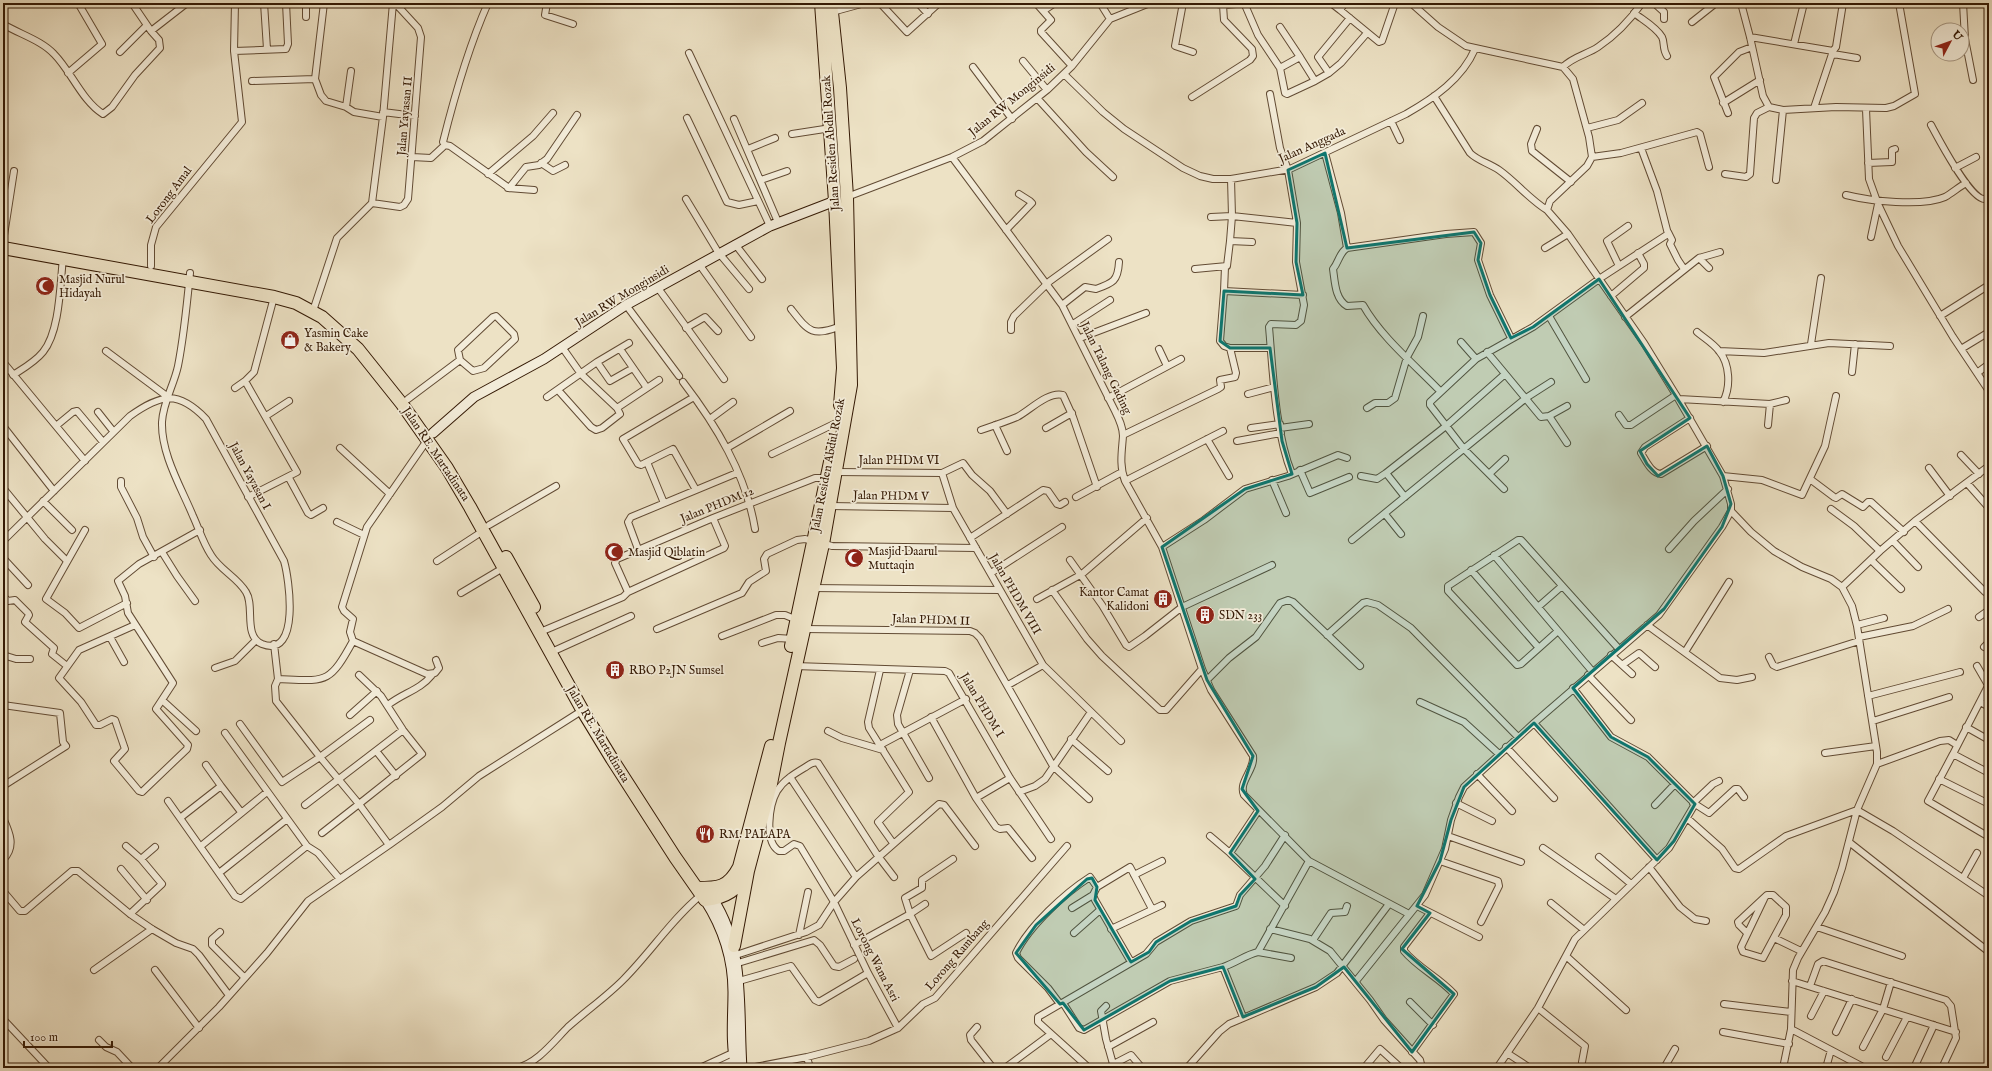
<svg xmlns="http://www.w3.org/2000/svg" width="1992" height="1071" font-family="'IM FELL English',serif">
<style>
.lines{fill:none;stroke-linecap:round;stroke-linejoin:round}
.street-casing{stroke:#624b34;stroke-width:8}
.secondary-casing{stroke:#341904;stroke-width:11}
.highway-casing{stroke:#341904;stroke-width:14}
.street{stroke:#f3ecd9;stroke-width:6}
.secondary{stroke:#f3ecd9;stroke-width:9}
.highway{stroke:#ede2c5;stroke-width:12}
.marked{fill:#0f766e;fill-opacity:0.2;stroke:#0f766e;stroke-width:3;stroke-linejoin:round}
.labels{text-anchor:middle;dominant-baseline:central;stroke-width:3.5;stroke-linejoin:round;paint-order:stroke}
.street-label{font-size:12px;fill:#341904;stroke:#f3ecd9}
.poi-label{font-size:12px;fill:#341904;stroke:#f3ecd9;text-anchor:start}
</style>
<rect width="100%" height="100%" fill="#ede2c5"/>
<filter id="stains"><feTurbulence type="fractalNoise" baseFrequency=".005" numOctaves="4"/><feColorMatrix values="0 0 0 0 .2 0 0 0 0 .09 0 0 0 0 .02 0 0 0 .5 -.17"/></filter>
<radialGradient id="worn" r=".72"><stop offset=".6" stop-color="#630" stop-opacity="0"/><stop offset="1" stop-color="#630" stop-opacity=".3"/></radialGradient>
<g class="lines">
<!-- street casing -->
<g class="street-casing">
<path id="street" d="M132,3L151,31L187,3
M264,3L267,49
M547,3L545,15L573,24
M880,3L907,32L939,3
M918,3L928,14
M1036,3L1051,20L1041,30V32L1072,66
M1100,3L1110,19
M1183,3L1175,46L1193,52
M1212,3L1223,5L1249,3
M1331,3L1340,10L1345,3
M1654,3L1664,12V19
M1741,3L1750,37L1763,96L1769,107L1783,110L1836,107L1886,108L1894,106L1915,94L1899,3
M1963,3L1965,39L1973,80
M1245,5L1258,35L1280,68L1285,93L1287,94L1315,81L1300,57
M1340,10L1379,42L1382,41L1395,3
M1043,11L1055,3
M832,12L865,3
M1634,13C1643,20 1656,27 1662,37C1665,43 1662,48 1667,56
M306,17V3
M1350,18L1318,57L1329,73L1341,63L1367,33
M1692,22L1716,3
M3,24C19,34 41,40 54,54C71,71 82,101 103,114L112,107L135,75L160,48L159,40L151,31
M1280,27L1300,57L1280,68
M1750,37L1833,51L1836,47L1843,3
M1794,44L1804,3
M234,51L286,49L288,44L286,3
M120,52L146,26
M689,53L770,226
M1833,54L1857,58
M1023,61L1047,90
M973,67L1012,119
M1563,67C1572,57 1588,54 1598,47C1616,35 1630,20 1642,3
M68,73L102,44L78,3
M1064,74L1103,112L1124,129L1183,168L1200,176L1213,179H1231L1290,169L1406,114C1434,98 1462,79 1475,49
M315,79L321,95L326,101L346,107L354,112L383,117
M252,81L315,79L324,3
M1315,81L1329,73
M1270,94L1280,148L1288,170L1297,223L1296,262L1304,305L1301,321L1296,325L1271,324L1269,327C1273,372 1275,432 1292,474
M1434,96L1470,153C1478,161 1489,163 1499,170C1516,182 1529,199 1547,210
M1192,97L1250,60L1253,56L1252,49L1224,20L1223,5
M1037,98L1086,152L1113,177
M1723,103L1760,80
M346,107L351,71
M1814,108L1833,51
M1866,109L1869,179L1878,204L1898,246L1953,337L1989,391
M383,112L415,116
M1728,113L1714,77L1739,52L1752,47
M687,118L727,202L739,205L758,201
M734,119L778,222
M1391,121L1400,140
M1931,125C1938,138 1971,201 1985,199L1989,197
M1587,128L1618,120L1642,103
M1537,129L1531,144L1532,151L1571,182
M792,134L831,128
M445,145L443,142C455,94 468,48 488,3
M748,149L775,138
M1325,153L1341,213L1347,248C1339,253 1339,262 1333,269C1335,282 1335,299 1347,306L1363,305C1381,337 1415,365 1440,391
M412,157L431,158L445,145L450,146L509,188L526,167L539,165L547,159L577,115
M952,157L1062,305L1115,411C1119,419 1123,427 1123,436C1122,451 1119,465 1125,481L1162,547L1202,669L1211,690L1253,756C1255,770 1238,782 1244,795L1309,861L1409,914
M1592,157L1621,153L1697,132L1700,134L1709,167
M541,163L553,171L565,165
M1868,163L1892,162V150L1895,149
M1955,168L1976,157
M488,174L533,136L553,113
M1725,174L1746,177L1750,174L1754,118L1757,113L1769,107
M1231,179L1232,216L1230,241L1252,242
M761,180L787,171
M1776,180L1783,110
M508,188L534,190
M1846,195C1870,201 1922,207 1945,197C1952,193 1959,187 1966,183
M847,197L952,157L983,141L1047,90L1072,66L1110,19L1150,3
M686,199L718,252L749,289
M372,203L400,207L404,205L408,199L421,37L418,28L395,3
M1211,217L1232,216L1297,223
M1006,230L1032,203L1030,201L1019,194
M1668,232L1672,240L1670,244L1678,260L1684,269
M1871,237L1878,204
M3,242L14,171
M735,244L762,279
M1347,248L1446,234L1474,232L1481,243L1478,260L1490,295L1511,338
M1545,248L1568,234
M1699,258L1709,268
M699,264L751,337
M151,266V245L156,227L242,122L234,51L235,3
M1619,266L1607,241L1628,226
M1225,267L1224,291L1303,295
M1195,269L1227,266L1230,241
M658,288L724,379
M1224,291L1220,341L1224,346L1230,348
M1611,296L1644,268V264L1638,253
M626,305L679,376
M1062,305L1085,287L1096,289C1113,283 1118,281 1119,262
M791,309C809,332 812,337 841,326
M313,311L337,238L372,203L383,117L393,3
M496,316L514,334L515,339L484,368L473,371L460,360L458,350L493,317Z
M1549,316L1586,379
M1940,316L1989,285
M1625,317L1699,258L1720,252
M1073,324L1110,300
M686,328L705,317L718,331
M1011,330V322L1014,316L1050,281L1108,239
M1697,332C1704,338 1713,343 1719,351C1730,364 1731,387 1723,402
M1080,338L1146,313
M1461,342L1476,359
M1811,344L1821,278
M620,349L647,388
M1159,349L1167,366
M1961,349L1989,332
M106,351L168,397
M1719,351L1764,353L1829,343L1890,346
M1487,352L1541,417L1549,416L1567,406
M3,362L85,461
M597,362L610,381L633,368
M1852,372L1855,344
M1977,373L1989,364
M13,375C24,368 35,362 43,352C60,331 60,285 63,258
M245,381L254,372L274,297
M683,382C716,425 746,474 755,529
M235,388L245,381L297,472L248,497
M558,390L591,427L596,430L602,428L620,414L617,408L581,374L562,347
M1248,394L1274,387
M547,397L597,362L629,343
M1108,398L1181,359
M408,399L460,360
M1679,399L1770,404L1786,400
M617,408L659,380
M1367,408L1375,403H1388L1395,398L1407,357L1418,337L1423,316
M98,412L113,431
M1619,415L1626,425H1631L1676,395
M266,416L289,401
M1549,416L1567,443
M1690,418L1645,447L1641,453C1646,461 1651,473 1661,474L1707,446
M710,419L733,402
M995,425L1007,451
M1768,425L1770,404
M3,426L54,491
M56,426L73,412L77,411L103,442
M1046,428L1072,413
M1251,428L1280,424
M1280,428L1309,424
M981,430C993,426 1005,422 1017,417C1029,411 1048,391 1063,395L1073,417L1097,487
M1123,435L1218,389L1221,387L1220,380L1235,377L1236,373L1230,348H1270
M428,439L367,527L342,607L344,611L353,619L350,632L353,641L427,674L435,673L439,668L436,660
M1207,439L1229,476
M1237,441L1281,433
M340,448L390,494
M727,448L790,411
M772,454L838,422
M1961,455L1979,474
M647,462L673,449L696,490
M1929,468L1950,496
M1300,470L1310,493L1349,477
M837,472L942,473L963,463L972,475L990,491L1007,514
M942,473L953,508L1043,665L1121,741
M1489,474L1505,459
M1361,476L1377,479L1386,473
M1723,476L1762,480L1802,495L1825,446L1836,396
M289,478L308,513L311,515L323,508
M1810,479L1834,497L1836,498L1842,494L1863,507L1868,502H1871L1904,532
M1272,480L1286,513
M121,481V487L137,518L143,537L154,557
M1125,481L1223,431
M1967,483L1989,508
M3,488L45,539L67,561
M1504,489L1464,449L1430,405V402L1476,359L1533,327L1599,279L1668,234L1657,191L1641,148
M1076,497L1122,472
M1405,497L1386,473L1446,426L1505,374
M43,501L72,530
M664,503L647,462L641,465L638,464L623,439L694,397
M830,506L953,508
M1831,509L1854,526L1880,551
M1731,511L1751,532L1774,551L1802,567L1831,579L1842,587L1852,606L1857,626L1877,752V764L1857,810L1842,868L1834,892L1825,912L1798,958L1793,970L1791,1029L1783,1068
M1385,514L1401,534
M1915,521L1985,592L1989,591
M337,522L364,535
M489,525L556,486
M85,530L46,599L65,613L79,628L127,603
M970,538L1043,490L1048,491L1057,504L1060,505L1065,502
M1352,540L1526,398L1551,382
M3,541L130,416C161,394 178,390 206,419L284,561C289,578 301,659 262,644C243,636 255,606 246,592C237,577 220,570 211,555C203,543 199,529 193,516C181,487 161,454 162,422C163,402 174,385 178,366C184,336 187,304 190,273
M1893,541L1918,567
M1162,547L1204,520L1245,489L1288,476L1338,455L1347,458
M638,549L628,522L631,517L737,473
M1669,549L1694,521L1728,489
M162,552L177,576L195,601
M1494,555L1592,671
M3,558L28,585
M1070,560L1102,605L1126,645L1129,647L1145,636L1182,607L1272,565
M1871,560L1901,589
M437,561L483,531
M1471,570L1539,648
M991,573L1062,527
M1842,587L1880,551L1915,521L1989,466
M812,588L999,590
M1052,590L1087,639L1102,656L1160,710H1166L1202,669
M628,592L615,563L617,559L713,518L815,478H826
M461,593L503,568
M3,596L8,601L15,600L28,613L29,615L25,622L54,648L52,654L67,666
M1037,599L1082,574L1147,518
M1538,607L1562,586
M1979,617L1989,610
M135,625L79,650L59,678L81,702L96,725H100L112,719L115,720L125,749L114,761L139,791L142,792L187,749L188,745L156,709L173,683L128,613L125,596L118,581L139,564L200,530
M1647,625L1720,678L1737,680L1752,677
M1857,625L1884,618
M657,629L742,593L749,582L766,571L764,559L767,554L797,540L805,539L832,546L976,548
M804,629L970,631L975,633L980,638L1053,766L1089,799
M545,630L623,597L628,592L724,548L725,546L713,518
M1558,631L1521,664L1517,665L1448,591V586L1518,540H1521L1619,649
M1327,635L1363,603L1367,602L1378,605L1411,628L1518,737
M722,636L776,615H785L797,620
M110,637L124,662
M1859,637L1913,626L1948,609
M762,643L778,638L793,639
M274,644L278,679
M1984,647L1989,642
M556,650L631,616
M1685,652L1729,582
M3,655L16,659H30
M1611,655L1632,674
M1769,657L1773,665L1777,667L1859,641
M1622,665L1639,653L1655,667
M795,666L945,671L949,673L1010,778L1051,839
M1977,666L1988,685
M215,668L235,661L256,640
M880,670L868,722L869,728L909,792L878,822L893,843
M910,670L897,715L898,724L929,778
M359,675L381,696L403,730L422,754L359,804L320,757L370,720
M1588,675L1631,720
M1207,680L1229,658L1256,637L1280,603L1288,600L1293,602L1360,666
M1989,684L1953,754L1989,773
M1008,685L1043,665
M1868,696L1960,672
M162,700L196,731
M1420,702L1464,722L1499,754
M1980,702L1989,707
M3,705L60,713L63,742L66,746L3,786
M388,705C403,693 420,690 432,675
M350,715L377,691
M931,717L976,798L1010,778
M1873,721L1949,697
M1534,723L1657,860
M240,724L282,782L320,757L276,701L275,686L278,679C326,681 329,685 353,641
M1966,727L1989,740
M828,731L842,738L883,750
M225,733L307,846L318,853L339,878
M1071,739L1108,771
M880,745L966,699
M1506,747L1554,798
M377,752L396,776
M1825,753L1876,746
M1953,754L1928,801L1989,837
M1877,764L1940,741L1949,740L1957,745
M1477,774L1512,811
M790,777L856,877
M1939,779L1989,804
M221,786L241,812
M1019,792L1035,786L1045,779L1091,712
M976,798L996,827L1000,829L1008,828L1032,858
M168,801L235,896L241,899L307,846
M1456,803L1492,821
M1693,803L1713,784L1719,781
M1695,804L1709,813L1735,789H1738L1744,797
M305,805L403,730
M1655,805L1674,785
M3,818C10,833 16,847 3,860
M180,818L221,786L206,765
M1687,818L1722,849L1735,868L1739,869L1786,836L1857,810L1893,831L1989,896
M322,833L359,804L389,845L442,807L479,776L583,710
M1210,836L1230,853L1258,811
M1448,836L1521,862
M1849,842L1989,952
M126,846L141,859L162,884L130,914
M201,846L267,792
M1543,848L1616,899
M1230,853L1285,906
M1599,857L1631,884
M141,859L155,847
M1440,861L1498,881L1499,886L1481,922
M1649,867L1680,907L1695,919L1706,921
M121,869L147,900
M219,873L287,819
M1134,875L1162,861
M894,877L878,856L818,763C813,761 809,765 804,768C794,774 784,780 777,791C769,805 764,842 779,851H784L794,844L800,846L834,902L868,973L898,1028
M1963,878L1977,853
M1097,887L1130,867L1152,909
M3,891L20,911H25L72,871H78L130,914L152,929L176,943L193,949L199,955L228,994
M1551,903L1583,929
M925,904L910,914L905,898L922,888V880L953,859
M1417,906L1479,937
M1072,908L1093,895
M1817,927L1902,956
M1111,929L1162,905
M1270,929L1310,939L1330,951L1370,1000L1384,1020L1420,1060L1421,1064L1419,1068
M220,932L212,939V945L244,977
M1074,933L1100,910
M1747,933L1739,925L1738,922L1767,895H1773L1786,907V915L1763,958L1743,952L1741,947L1764,899
M799,935L808,892
M1774,938L1801,951
M1313,940L1331,913L1345,912L1347,906
M854,945L910,914L931,956L966,933
M1258,952L1291,958
M736,955L806,932L819,925L834,902L856,877L939,804L944,805L975,846
M1566,956L1626,1010
M738,963L814,940L820,945L834,966L839,967L854,959
M1223,967C1236,963 1245,955 1258,952L1309,861
M94,970L152,929
M155,970L199,1028
M739,981L791,966L815,1000L819,1002L868,973
M1356,981L1425,895L1445,849L1451,820L1459,797L1464,787L1534,723L1659,615L1722,527L1731,511V504L1723,476L1676,395L1644,343L1568,234L1547,210L1550,201L1587,166L1592,157L1589,137L1573,79L1563,67L1466,46L1438,27L1411,3
M1792,981L1956,1032
M1810,986L1818,964L1823,961L1946,1000L1951,1006L1956,1038L1942,1068
M1410,1002L1433,1025
M1063,1003L1079,1028L1084,1030L1170,981L1223,967L1243,1017
M1060,1004L1048,988L1018,958L1016,953C1029,926 1065,893 1090,877L1097,887L1093,895L1095,900L1131,962
M1724,1004L1791,1012
M1106,1006L1101,1011L1106,1039L1113,1064
M1538,1008L1585,1046L1582,1062
M1811,1016L1824,991
M3,1019L49,1068
M977,1027L970,1035L971,1040L993,1068
M1791,1029L1865,1068
M1723,1032L1789,1044
M1836,1032L1852,999
M99,1040L106,1047L117,1052L132,1068
M1108,1047L1153,1022
M1863,1047L1883,1009L1891,982
M1412,1052L1454,994C1440,978 1418,968 1404,951V947L1430,913
M1507,1053L1530,1068
M807,1057L810,1068
M1886,1057L1907,1017
M158,1068L219,1007L267,953L308,901L389,845
M516,1068C537,1064 554,1041 568,1027C586,1011 606,997 623,980C651,952 671,920 701,895
M700,1068L737,1051
M717,1068L738,1058
M750,1068L807,1057L869,1041L898,1028L923,1004L935,998L1067,846
M835,1068H838
M1005,1068L1051,1034
M1089,1068L1038,1022V1017L1146,954L1156,942L1191,921L1236,906L1240,895L1265,866L1285,835
M1106,1068L1131,1055L1142,1068
M1187,1068L1219,1032L1229,1024L1316,987L1337,973L1389,904
M1364,1068L1380,1049L1401,1068
M1497,1068L1538,1008L1575,939L1669,848L1695,804L1648,757L1611,737L1573,688
M1664,1068L1675,1049
M1826,1068L1831,1050
M1914,1068L1934,1025"/>
</g>
<!-- secondary casing -->
<g class="secondary-casing">
<path id="secondary" d="M433,433L474,397L544,359L626,305L770,226L835,201
M713,899C746,950 738,1010 742,1068
M705,900C723,928 733,958 733,992C733,1017 730,1043 736,1068"/>
</g>
<!-- highway casing -->
<g class="highway-casing">
<path id="highway" d="M821,3L835,201L843,368L840,405
M3,248L274,297L296,303L322,317L358,349L402,404L447,468L470,507L584,713L612,759L675,857L705,900C726,898 738,890 748,871
M506,557L534,607
M791,646L834,443
M697,888C718,888 728,888 739,867L771,746
M734,946L748,871L771,784L779,743L823,544L851,385L847,197L840,88L831,3"/>
</g>
<!-- street -->
<use href="#street" class="street"/>
<!-- secondary -->
<use href="#secondary" class="secondary"/>
<!-- highway -->
<use href="#highway" class="highway"/>
</g>
<!-- marked area -->
<path class="marked" d="M1325,153L1347,248L1474,232L1481,243L1478,260L1490,295L1511,338L1533,327L1599,279L1690,418L1640,451L1647,464L1658,476L1707,446L1723,476L1731,504L1722,527L1664,609L1573,688L1611,737L1648,757L1695,804L1674,841L1657,860L1534,723L1464,787L1451,820L1440,861L1417,906L1430,913L1402,949L1454,994L1412,1052L1344,967L1316,987L1243,1017L1223,967L1170,981L1084,1030L1063,1003L1060,1004L1016,953L1036,925L1087,879L1092,878L1097,887L1095,900L1131,962L1149,952L1156,942L1191,921L1236,906L1240,895L1255,879L1230,853L1258,811L1242,789L1253,756L1207,680L1162,547L1245,489L1292,474L1282,441L1270,348H1230L1220,341L1224,291L1303,295L1296,262L1297,223L1288,170Z"/>
<!-- icons -->
<defs>
<g id="mosque-disc" transform="scale(1)"><circle r="9.5" fill="#8f2418" stroke="#f3ecd9"/><path d="M3.5-4.9A6 6 0 1 0 3.5 4.9A5 5 0 1 1 3.5-4.9Z" fill="#fff"/></g>
<g id="shop-disc" transform="scale(1)"><circle r="9.5" fill="#8f2418" stroke="#f3ecd9"/><path d="M-5-2.5h2.3a2.7 3.5 0 0 1 5.4 0H5L5.5 6h-11ZM-1.5-2.5h3a1.5 2.3 0 0 0-3 0Z" fill="#fff"/></g>
<g id="building-disc" transform="scale(1)"><circle r="9.5" fill="#8f2418" stroke="#f3ecd9"/><path d="M-4-6H4V6H1V3H-1V6H-4ZM-2.5-4.3h1.7v1.8h-1.7ZM.8-4.3h1.7v1.8H.8ZM-2.5-1h1.7V.8h-1.7ZM.8-1h1.7V.8H.8Z" fill="#fff"/></g>
<g id="restaurant-disc" transform="scale(1)"><circle r="9.5" fill="#8f2418" stroke="#f3ecd9"/><path d="M-5-6h1v4h1v-4h1v4h1v-4h1v5L-1.5 .5V6h-2V.5L-5-1ZM5-6V6H3V1.5H1.5Q1.5-4 5-6Z" fill="#fff"/></g>
</defs>
<g fill-rule="evenodd">
<use href="#mosque-disc" x="45" y="286"/>
<use href="#shop-disc" x="290" y="340"/>
<use href="#mosque-disc" x="614" y="552"/>
<use href="#mosque-disc" x="854" y="558"/>
<use href="#building-disc" x="1163" y="599"/>
<use href="#building-disc" x="1205" y="615"/>
<use href="#building-disc" x="615" y="670"/>
<use href="#restaurant-disc" x="705" y="834"/>
</g>
<g class="labels">
<!-- street labels -->
<g class="street-label">
<text transform="translate(1012 100) rotate(-39)">Jalan RW Monginsidi</text>
<text transform="translate(405 116) rotate(-85)">Jalan Yayasan II</text>
<text transform="translate(831 143) rotate(-94)">Jalan Residen Abdul Rozak</text>
<text transform="translate(1312 145) rotate(-24)">Jalan Anggada</text>
<text transform="translate(169 195) rotate(-53)">Lorong Amal</text>
<text transform="translate(622 296) rotate(-31)">Jalan RW Monginsidi</text>
<text transform="translate(1106 368) rotate(64)">Jalan Talang Gading</text>
<text transform="translate(436 454) rotate(56)">Jalan RE. Martadinata</text>
<text x="899" y="460">Jalan PHDM VI</text>
<text transform="translate(828 465) rotate(-79)">Jalan Residen Abdul Rozak</text>
<text transform="translate(250 476) rotate(62)">Jalan Yayasan I</text>
<text transform="translate(891 496) rotate(1)">Jalan PHDM V</text>
<text transform="translate(717 505) rotate(-22)">Jalan PHDM 12</text>
<text transform="translate(1015 594) rotate(60)">Jalan PHDM VIII</text>
<text transform="translate(931 620) rotate(2)">Jalan PHDM II</text>
<text transform="translate(982 705) rotate(59)">Jalan PHDM I</text>
<text transform="translate(598 734) rotate(59)">Jalan RE. Martadinata</text>
<text transform="translate(957 955) rotate(-49)">Lorong Rambang</text>
<text transform="translate(875 960) rotate(63)">Lorong Wana Asri</text>
</g>
<!-- poi labels -->
<g class="poi-label">
<text x="59" y="279">Masjid Nurul<tspan x="59" dy="14">Hidayah</tspan></text>
<text x="304" y="333">Yasmin Cake<tspan x="304" dy="14">&amp; Bakery</tspan></text>
<text x="868" y="551">Masjid Daarul<tspan x="868" dy="14">Muttaqin</tspan></text>
<text x="628" y="552">Masjid Qiblatin</text>
<text x="1149" y="592" text-anchor="end">Kantor Camat<tspan x="1149" dy="14">Kalidoni</tspan></text>
<text x="1219" y="615">SDN 233</text>
<text x="629" y="670">RBO P2JN Sumsel</text>
<text x="719" y="834">RM. PALAPA</text>
</g>
</g>
<!-- margin -->
<rect width="1992" height="1071" fill="none" stroke="#ede2c5" stroke-width="16"/>
<rect x="4" y="4" width="1984" height="1063" fill="none" stroke="#341904" stroke-width="2"/>
<rect x="8" y="8" width="1976" height="1055" fill="none" stroke="#341904"/>
<!-- north arrow -->
<g transform="translate(1950 42) rotate(49)"><circle r="19" fill="#f3ecd9" stroke="#a79884"/>
<path d="M0-3L7 15L0 10L-7 15Z" fill="#8f2418"/>
<text y="-6" font-size="11" font-weight="bold" text-anchor="middle" fill="#341904">U</text>
</g>
<!-- scale -->
<path d="M24 1041v6h88v-6" fill="none" stroke="#341904" stroke-width="2"/>
<text x="30" y="1041" font-size="12" fill="#341904" stroke="#f3ecd9" stroke-width="3" paint-order="stroke">100 m</text>
<rect width="100%" height="100%" filter="url(#stains)"/>
<rect width="100%" height="100%" fill="url(#worn)"/>
</svg>
